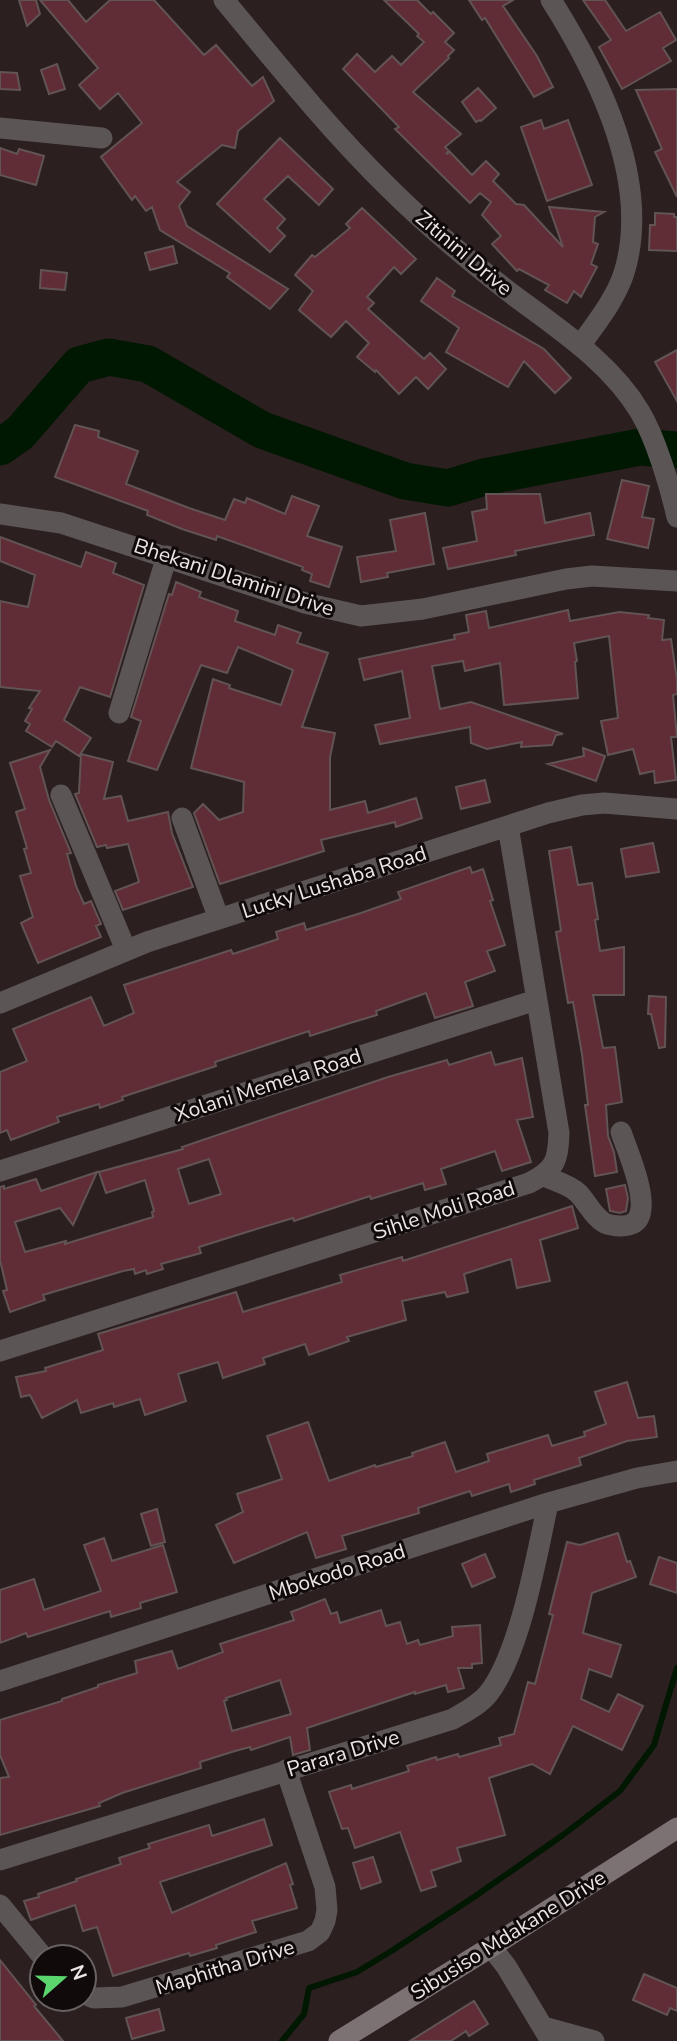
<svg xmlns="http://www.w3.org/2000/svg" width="677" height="2041" font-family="'Nunito Sans',sans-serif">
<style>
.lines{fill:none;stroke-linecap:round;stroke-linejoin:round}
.stream{stroke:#001802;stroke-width:6}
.river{stroke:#001802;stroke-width:37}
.building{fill:#602c35;stroke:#625455;stroke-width:2;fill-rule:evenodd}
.street{stroke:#5c5556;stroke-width:21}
.secondary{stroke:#7c7273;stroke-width:21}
.labels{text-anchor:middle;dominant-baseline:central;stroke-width:6;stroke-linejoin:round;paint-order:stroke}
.street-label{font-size:21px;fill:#ede4e5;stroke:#100a0b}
</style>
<rect width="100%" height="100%" fill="#2b1f20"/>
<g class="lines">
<!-- stream -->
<path class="stream" d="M282,2041L304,2014L309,1988L357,1972L393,1950L474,1897L563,1835L620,1791L654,1745L677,1668"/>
<!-- river -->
<path class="river" d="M0,447L20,433L79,365L109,357L148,364L262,430L405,481L448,488L484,477L640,447L677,450"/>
</g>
<!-- building -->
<path class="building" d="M19,0H36L40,14L27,26Z
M40,0H68L86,22L110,0H154L204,55L216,45L252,86L263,77L274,101L238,131L235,148L222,145L177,182L190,192L179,206L187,226L288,289L270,309L227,277L230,273L160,230L152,207L146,211L135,196L132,200L101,157L142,123L118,93L100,109L79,85L98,68Z
M384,0H417L431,14L433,12L454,33L445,42L454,50L448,56L449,58L413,92L461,134L445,147L449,151L446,154L450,152L472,175L486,161L499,174L493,181L516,204L524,205L563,247L549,207L604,212L595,217L593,242L598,244L591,264L597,267L581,297L574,291L567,303L545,290L549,285L519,269L517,271L492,244L501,236L482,215L491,202L480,193L470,203L395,129L399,127L343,69L357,54L375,72L392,56L401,65L424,42L417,36L419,34Z
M469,0H513L503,6L537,56L553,87L534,97L485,18L482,20Z
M583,0H605L626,31L660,12L676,40L663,48L671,61L622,89L599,47L611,40Z
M57,64L65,89L49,94L41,70Z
M0,72L17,73L20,90L0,89Z
M478,88L496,108L481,121L480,120L476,122L462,102Z
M677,89V197L655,152L662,149L636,90Z
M541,120L544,129L568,120L592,185L547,201L521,127Z
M280,138L333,189L319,205L288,176L264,199L285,219L277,228L285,236L270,252L217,204Z
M0,148L17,154L19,149L44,156L36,185L0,175Z
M362,208L416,259L401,274L394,267L367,297L374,303L368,309L424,359L430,353L446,369L428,389L416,377L399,394L376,370L375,372L357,357L369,343L346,321L331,337L299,310L313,291L295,275L312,255L315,257L350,228L346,224Z
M655,213L674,214V217H677V251L649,250L650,225H655Z
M173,246L177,263L150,270L145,253Z
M41,270L67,273L65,290L40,288Z
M437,278L455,291L452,296L544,349L571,378L555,393L524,361L508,387L446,352L459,328L421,301Z
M677,350V401L655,362Z
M75,425L99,431L98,437L138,451L126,484L189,508L225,520L234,499L245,503L247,498L285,514L292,496L319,506L307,536L342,547L329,587L310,581L312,574L302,570L303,567L217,536L216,540L182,529L147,515L148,511L55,477Z
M622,480L649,486L642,517L654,519L648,548L607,539Z
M486,494H540L545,523L590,513L594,535L515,551L516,555L448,569L443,548L477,541L472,512L487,509Z
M425,513L434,564L387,573L388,577L361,582L357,557L396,551L390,520Z
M0,537L81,567L86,552L116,563L113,573L144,585L110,697L80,687L64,720L91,738L79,756L56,741L52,747L26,731L30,724L25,721L32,709L29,708L40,691L0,687V601L28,607L35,575L0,561Z
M176,582L201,592L199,597L238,611L235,621L275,635L278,625L301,633L297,643L328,653L302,727L335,733L330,757V810L365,801L368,813L416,798L422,818L396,827L395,822L321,840L324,851L220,884L194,813L203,804L219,820L243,812L244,782L191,768L213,679L230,685L229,688L281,705L293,670L238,647L227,673L201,665L157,770L128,761L141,721L131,717L169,594L172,595Z
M568,610L570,621L619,612L649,615L648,618L664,620L662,640L671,639L677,680V694L673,695L677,737H671L676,780L655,783L654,771L640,774L633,749L608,755L601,721L618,718L609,636L574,643L577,661L575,662L578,698L504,705L500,663L465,671L463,661L432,666L440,709L471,702L563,734L556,735L552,745L521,747L522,742L487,749L471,743L470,727L380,744L375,725L410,718L402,671L364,680L359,659L455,639L454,635L469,632L466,615L486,611L489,628Z
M583,748L605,756L596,781L548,764L584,756Z
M50,750L40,767L49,800L71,853L67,854L76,886L84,904L91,901L101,924L96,926L101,937L38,963L21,923L33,917L20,876L31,873L24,849L27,848L16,812L25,809L10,763Z
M81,754L113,762L104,799L121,796L128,821L168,812L172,833L193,887L123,910L115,891L139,882L128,844L107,848L106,845L97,847L75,794L79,793Z
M485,780L490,802L461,809L456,787Z
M653,843L659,872L626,877L621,849Z
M571,847L578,885L592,883L598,919L595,920L600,951L624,947V995H593L603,1048L615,1047L622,1102L606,1105L608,1136L614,1152L617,1172L595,1176L585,1105H588L582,1054L573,1002L568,1003L556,932L561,931L549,851Z
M470,867L472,873L483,869L493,900L490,901L505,945L487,951L495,971L465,982L473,1006L435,1018L426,993L376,1011L377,1015L350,1023L310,1036L309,1031L215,1062L216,1066L122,1097L123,1100L100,1108L99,1104L57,1117L59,1122L11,1140L7,1130L0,1133V1072L27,1061L13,1029L91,997L104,1026L134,1013L124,985L231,950L233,954L278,939L276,932L304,923L306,930L361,913L401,899L398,892Z
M649,996L666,997L665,1047L659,1048L651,1014H648Z
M491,1052L495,1065L522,1058L533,1117L517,1120L531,1162L502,1171L495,1151L441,1169L446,1184L425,1190L423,1183L371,1199L370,1196L294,1221L293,1218L250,1231L199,1247L201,1253L161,1264L163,1269L147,1274L146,1270L135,1274L134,1269L123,1271L43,1295L45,1300L10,1312L3,1291L7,1290L0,1260V1187L4,1186V1189L36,1179L41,1191L97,1172L73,1225L60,1208L15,1222L25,1252L66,1241L65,1244L153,1217L152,1212L154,1211L145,1180L106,1193L99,1172L183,1149L182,1147L388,1077L447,1060L449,1065ZM209,1159L221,1194L189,1204L178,1169Z
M625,1185L628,1198L626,1211L620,1213L610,1211L606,1189Z
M572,1206L578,1228L540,1240L550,1281L517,1288L511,1259L464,1274L468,1292L447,1297L445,1292L402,1301L406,1320L347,1337L349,1341L309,1355L305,1344L263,1358L265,1364L223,1378L218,1362L178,1374L186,1401L145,1415L140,1399L114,1407L113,1403L81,1413L77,1400L42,1418L30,1395L21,1397L16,1377L46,1371L45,1368L103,1350L98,1334L236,1292L243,1312L342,1282L340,1275L402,1257L403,1261Z
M627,1382L638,1418L654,1416L657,1437L627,1441L579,1458L581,1465L534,1480L535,1484L511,1492L509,1484L472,1496L470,1491L418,1508L419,1513L342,1536L346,1549L316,1558L307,1532L234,1563L216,1525L243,1512L237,1494L282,1479L267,1436L308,1422L329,1481L375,1465L376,1467L413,1456L412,1453L445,1442L456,1472L489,1461L487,1454L548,1435L552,1446L585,1436L584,1432L606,1424L595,1392Z
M157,1509L165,1542L151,1546L141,1514Z
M618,1533L627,1562L630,1561L636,1577L592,1593L583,1633L621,1645L611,1677L589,1669L581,1699L609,1712L618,1694L643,1706L622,1750L573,1726L550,1774L532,1764L489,1778L505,1835L457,1848L461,1861L431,1871L436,1886L421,1891L400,1832L355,1848L348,1828L342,1829L329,1792L351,1785L352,1789L409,1771L407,1766L436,1757L437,1760L458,1754L459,1757L501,1745L499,1738L514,1734L528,1682L535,1684L553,1615L549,1614L567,1542L580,1545Z
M104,1538L112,1561L163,1545L177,1592L140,1603L141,1608L111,1617L110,1611L28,1637L26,1633L0,1643V1590L34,1579L44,1610L101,1591L84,1545Z
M485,1554L495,1577L472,1587L462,1564Z
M659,1557L677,1563V1593L650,1584Z
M325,1599L331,1614L337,1612L340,1623L381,1610L386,1626L400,1622L407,1644L418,1640L420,1645L453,1636L452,1627L480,1625L482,1663L472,1664V1668H458L464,1688L448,1692L446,1685L415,1694V1692L307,1728L310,1750L293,1755L290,1737L251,1750L250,1747L235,1751L200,1762L201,1768L122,1793L99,1803L100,1806L0,1835V1778L9,1777L0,1755V1720L62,1701V1699L98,1687V1685L137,1673L135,1661L172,1651L178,1669L223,1652L220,1644L294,1620L291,1612ZM280,1680L291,1714L232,1731L224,1701L227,1700L226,1698Z
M264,1819L272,1845L160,1882L172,1913L286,1863L293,1884L290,1885L297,1908L252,1921L256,1932L216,1945L217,1948L190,1956L189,1953L113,1976L97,1927L83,1931L75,1905L31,1920L24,1901L39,1897L38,1894L77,1881L76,1879L121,1864L119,1858L150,1848L148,1844L209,1825L212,1836Z
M373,1857L381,1882L361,1889L353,1863Z
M0,1960L36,2005L34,2006L63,2041H0Z
M644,1974L677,1988V2011L670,2008L667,2015L633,2000Z
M474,2001L488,2024L469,2036L466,2031L451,2041H410Z
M159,2009L164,2030L132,2039L126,2018Z"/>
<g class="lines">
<!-- street -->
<path class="street" d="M224,0C277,64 329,129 388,187C425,224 467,259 508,291C554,326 610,361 640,412C656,439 670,486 677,517
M551,0C599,76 652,182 624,273C615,300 596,323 580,346
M0,128L102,138
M0,514L61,523L305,603L361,616L423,609L566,579L592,576L677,581
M119,713L167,556
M61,795L126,950
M182,818L219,919
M0,1003L147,942L548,813L582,805L604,803L677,809
M0,1171L536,1000
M544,1176C555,1181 570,1185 578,1193C587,1202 592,1215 603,1222C609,1226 622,1227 629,1225C658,1217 627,1151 621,1132
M0,1351L529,1183C555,1170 558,1161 559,1133L508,826
M0,1681L548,1503L637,1478L677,1471
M0,1860L453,1719C465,1712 479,1705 488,1694C520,1654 537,1554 548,1503
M0,1905L43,1957
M491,1947L506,1966L551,2041
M84,1994L94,1998L122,1997L308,1941L320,1932L325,1921L327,1910L325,1887L286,1770
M543,2027L594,2041"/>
<!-- secondary -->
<path class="secondary" d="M339,2041L491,1947L677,1828"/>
</g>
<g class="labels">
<!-- street labels -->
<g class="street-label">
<text transform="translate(464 253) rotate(40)">Zitinini Drive</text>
<text transform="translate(234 577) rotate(18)">Bhekani Dlamini Drive</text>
<text transform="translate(334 882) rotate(-18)">Lucky Lushaba Road</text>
<text transform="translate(268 1085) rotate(-18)">Xolani Memela Road</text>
<text transform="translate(444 1210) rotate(-18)">Sihle Moli Road</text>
<text transform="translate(337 1572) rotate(-18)">Mbokodo Road</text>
<text transform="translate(343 1753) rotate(-17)">Parara Drive</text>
<text transform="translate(508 1935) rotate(-32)">Sibusiso Mdakane Drive</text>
<text transform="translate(225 1967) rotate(-17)">Maphitha Drive</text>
</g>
</g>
<!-- north arrow -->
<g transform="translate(63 1978) rotate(70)"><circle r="33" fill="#100a0b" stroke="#686162" stroke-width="2"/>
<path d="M0-5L12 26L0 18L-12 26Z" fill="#5bd56e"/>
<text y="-10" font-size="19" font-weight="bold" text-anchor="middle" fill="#ede4e5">N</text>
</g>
</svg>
